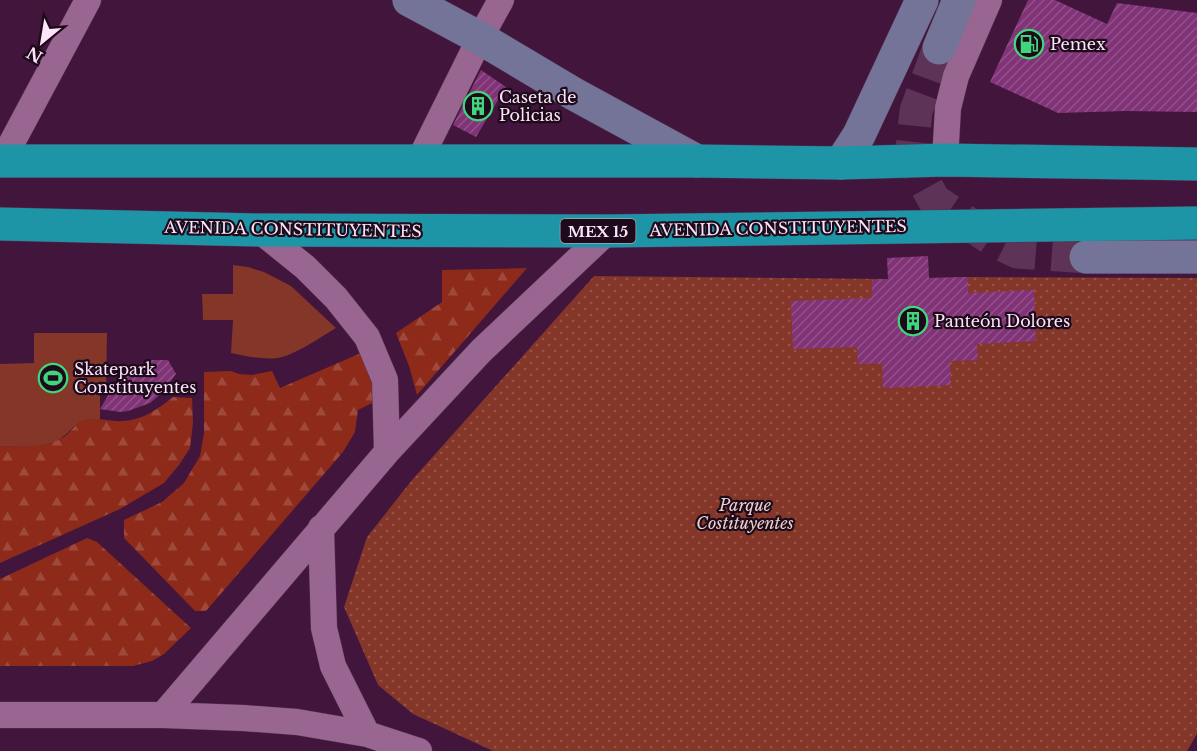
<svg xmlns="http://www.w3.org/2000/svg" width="1197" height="751" font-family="'Libre Baskerville',serif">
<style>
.green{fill:#843628}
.forest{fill:url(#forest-firs)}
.park{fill:url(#park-dots)}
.building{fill:url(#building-hatch)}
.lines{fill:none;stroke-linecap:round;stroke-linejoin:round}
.secondary-tunnel{stroke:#5d3458;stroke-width:33;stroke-dasharray:33 16;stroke-linecap:butt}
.street-casing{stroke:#553251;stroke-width:27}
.secondary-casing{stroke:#553251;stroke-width:34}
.highway-casing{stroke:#553251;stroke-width:34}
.street{stroke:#996691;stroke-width:26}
.secondary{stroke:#747498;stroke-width:33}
.highway{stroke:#1e94a7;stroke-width:33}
.labels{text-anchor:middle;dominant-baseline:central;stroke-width:4.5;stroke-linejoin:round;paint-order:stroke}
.shield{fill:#1d0a1a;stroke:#b9a3b5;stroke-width:1.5}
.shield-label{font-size:15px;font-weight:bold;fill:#fce5f8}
.poi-label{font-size:16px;fill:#fce5f8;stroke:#1d0a1a;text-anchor:start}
.street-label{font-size:16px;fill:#fce5f8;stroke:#1d0a1a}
.park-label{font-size:16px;font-style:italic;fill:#eed1cb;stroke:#1d0a1a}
</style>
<defs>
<pattern id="forest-firs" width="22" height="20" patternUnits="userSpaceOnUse" patternTransform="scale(1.5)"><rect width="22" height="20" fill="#8d2a19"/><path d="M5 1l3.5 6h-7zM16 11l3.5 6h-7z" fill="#9e493b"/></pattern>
<pattern id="park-dots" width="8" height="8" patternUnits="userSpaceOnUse" patternTransform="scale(1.5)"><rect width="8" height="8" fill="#843628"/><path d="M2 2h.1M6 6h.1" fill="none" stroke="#965348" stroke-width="1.8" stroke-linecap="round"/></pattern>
<pattern id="building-hatch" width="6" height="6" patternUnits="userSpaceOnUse" patternTransform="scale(1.5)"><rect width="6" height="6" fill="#813377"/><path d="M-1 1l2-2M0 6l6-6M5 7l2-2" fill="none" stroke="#94508b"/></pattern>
</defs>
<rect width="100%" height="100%" fill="#41153c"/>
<!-- green -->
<path class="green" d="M233,265L248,267L264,272L291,286L336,328C321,337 295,355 278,358C262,360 246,356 231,353L233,320H203L202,294H233Z
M34,333H107L106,393H100V420C95,420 90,419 86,420C74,422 66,439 52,443C35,449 17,446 0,446V364L34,363Z"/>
<!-- forest -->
<path class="forest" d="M527,268L417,395L409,366L396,333L442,302V270Z
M361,353L375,385L378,400L358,410L355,432L343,452L206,611H195L124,538V520L162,502L184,483L200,456L204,433V372L231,371L239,374L252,375L272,371L280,388Z
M173,397L192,398L193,423L190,448L179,465L164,483L120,509L0,563V446C22,446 45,449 64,437C71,432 76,422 85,420C97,417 111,422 123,421C143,420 158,409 173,397Z
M87,538L97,542L191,628L164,654L152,661L133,666H0V579Z"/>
<!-- park -->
<path class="park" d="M594,276L888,279L968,277L1197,278V734L1187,751H493L413,714L378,685L344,607L367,537L412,480Z"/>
<!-- building -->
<path class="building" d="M1028,0H1055L1107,24L1117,3L1197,13V112L1125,111L1058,113L990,82Z
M481,70L506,87L476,137L453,125Z
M928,256L929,278L968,277V293L1034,290L1036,341L977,344L978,360L950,361L951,385L883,388L882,363L858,364L857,347L793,349L791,301L872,298V280L888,279L887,258Z
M152,360H168L176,374L162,393L150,403L128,411L120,412L100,409L119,377Z"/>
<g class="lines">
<!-- secondary-tunnel -->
<path class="secondary-tunnel" d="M939,48L916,111L912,150L923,180L934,200L993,240L1017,252L1086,257"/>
<!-- street casing -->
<g class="street-casing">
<path id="street" d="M945,160L948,108L956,76L989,0
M2,161L88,0
M419,161L480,38L501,0
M259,230L305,267L336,298L367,337L385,380L387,452
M321,528L324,628L333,666L367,734
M0,715H163L243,718L297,722L367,734L419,751
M163,715L387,452L481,351L608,231"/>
</g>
<!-- secondary casing -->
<g class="secondary-casing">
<path id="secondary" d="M409,0L480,38L574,94L697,161
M939,48L959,0
M841,163L859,135L922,0
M1086,257H1197"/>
</g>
<!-- highway casing -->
<g class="highway-casing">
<path id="highway" d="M0,161H697L841,163L945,160L1197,164
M0,224L259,230L608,231L1197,223"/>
</g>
<!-- street -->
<use href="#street" class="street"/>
<!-- secondary -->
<use href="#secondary" class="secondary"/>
<!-- highway -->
<use href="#highway" class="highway"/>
</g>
<!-- icons -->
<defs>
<g id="fuel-ring" transform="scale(1.5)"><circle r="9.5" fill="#1d0a1a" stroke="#40d77c" stroke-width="1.5"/><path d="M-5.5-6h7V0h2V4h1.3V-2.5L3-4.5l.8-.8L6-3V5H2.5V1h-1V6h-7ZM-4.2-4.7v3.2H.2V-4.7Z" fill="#40d77c"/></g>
<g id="building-ring" transform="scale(1.5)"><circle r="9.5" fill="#1d0a1a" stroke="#40d77c" stroke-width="1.5"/><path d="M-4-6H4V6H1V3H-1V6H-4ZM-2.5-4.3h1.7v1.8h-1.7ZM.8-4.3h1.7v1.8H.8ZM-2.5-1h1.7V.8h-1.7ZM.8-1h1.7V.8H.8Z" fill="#40d77c"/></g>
<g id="stadium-ring" transform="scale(1.5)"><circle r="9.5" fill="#1d0a1a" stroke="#40d77c" stroke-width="1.5"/><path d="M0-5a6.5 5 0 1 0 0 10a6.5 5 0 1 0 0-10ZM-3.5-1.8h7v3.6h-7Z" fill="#40d77c"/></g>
</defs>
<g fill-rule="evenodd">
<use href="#fuel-ring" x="1029" y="44"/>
<use href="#building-ring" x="478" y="106"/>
<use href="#building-ring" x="913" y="321"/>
<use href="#stadium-ring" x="53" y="378"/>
</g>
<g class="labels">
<!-- shield labels -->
<rect class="shield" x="560.5" y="219" width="75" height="24" rx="4.5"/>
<g class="shield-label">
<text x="598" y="231">MEX 15</text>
</g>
<!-- poi labels -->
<g class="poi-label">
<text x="1050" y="44">Pemex</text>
<text x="499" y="97">Caseta de<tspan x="499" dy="18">Policias</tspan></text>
<text x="934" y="321">Panteón Dolores</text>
<text x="74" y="369">Skatepark<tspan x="74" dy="18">Constituyentes</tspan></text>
</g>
<!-- street labels -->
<g class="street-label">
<text transform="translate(778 228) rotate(-1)">AVENIDA CONSTITUYENTES</text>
<text transform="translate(293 229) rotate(1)">AVENIDA CONSTITUYENTES</text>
</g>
<!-- park labels -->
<g class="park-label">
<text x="745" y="505">Parque<tspan x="745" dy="18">Costituyentes</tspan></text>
</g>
</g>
<!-- north arrow -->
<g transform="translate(42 42) rotate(210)" stroke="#1d0a1a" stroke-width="4.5" paint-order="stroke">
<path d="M0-4.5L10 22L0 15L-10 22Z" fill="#fce5f8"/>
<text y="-9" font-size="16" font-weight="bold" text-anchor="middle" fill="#fce5f8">N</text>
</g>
</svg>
